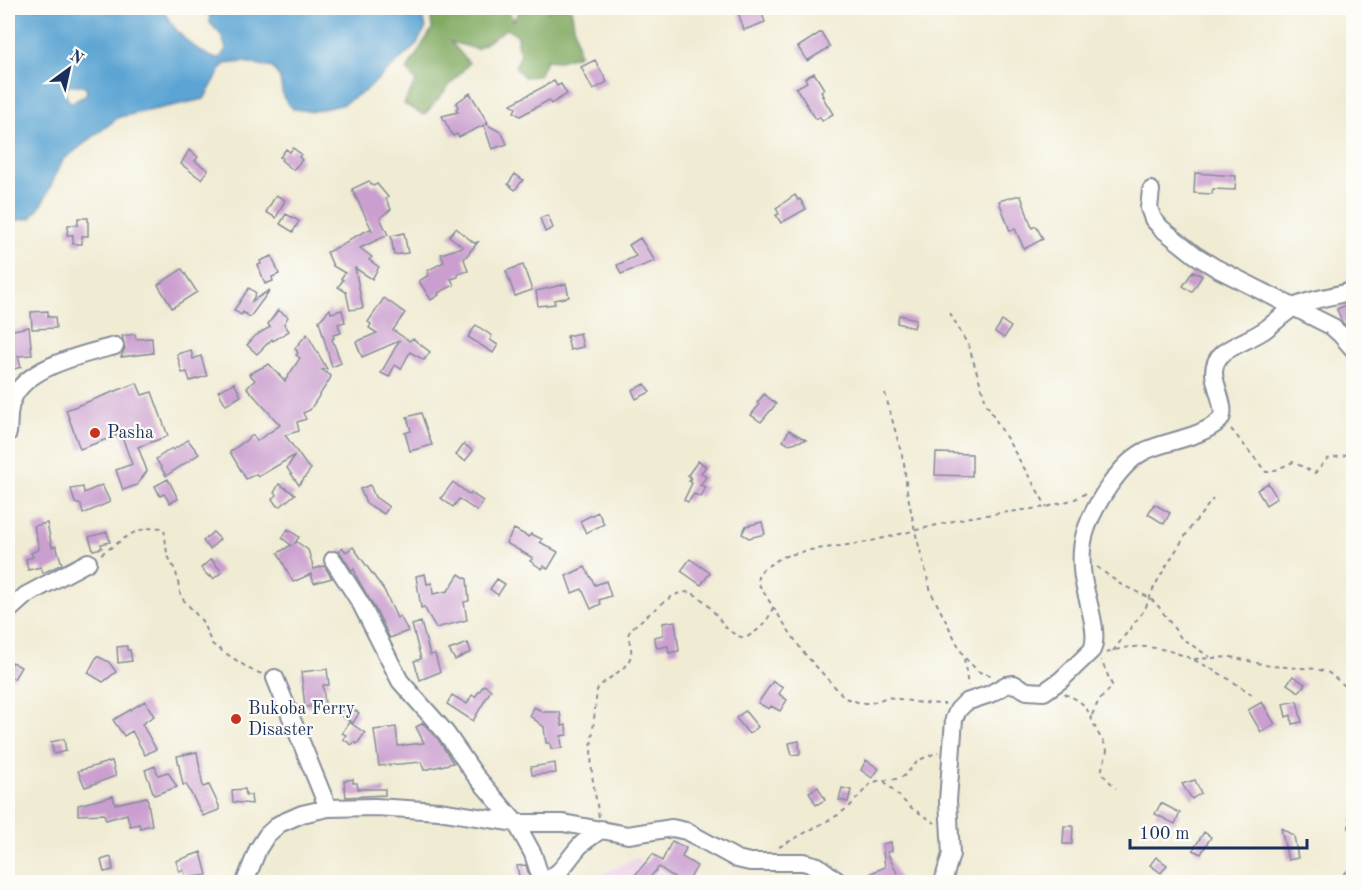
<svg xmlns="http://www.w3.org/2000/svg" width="1361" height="890" font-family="'Old Standard TT',serif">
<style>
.built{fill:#ecd1ea}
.forest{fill:#81aa62;stroke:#4e6c60;stroke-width:1.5}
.water{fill:#5ca4d3;stroke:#3c6a98;stroke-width:1.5;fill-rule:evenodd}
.building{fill:#ca9ecf}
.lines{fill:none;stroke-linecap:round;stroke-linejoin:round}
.minor-casing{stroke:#868d98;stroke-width:20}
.path{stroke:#868d98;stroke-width:2;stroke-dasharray:4.5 4.5;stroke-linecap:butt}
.minor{stroke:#fff;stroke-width:16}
.poi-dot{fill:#c8321e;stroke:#fdfcf7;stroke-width:2}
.labels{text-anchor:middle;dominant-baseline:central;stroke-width:4.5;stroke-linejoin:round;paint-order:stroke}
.poi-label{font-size:18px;fill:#1b2f5e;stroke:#fdfcf7;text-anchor:start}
</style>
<rect width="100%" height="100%" fill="#fdfcf7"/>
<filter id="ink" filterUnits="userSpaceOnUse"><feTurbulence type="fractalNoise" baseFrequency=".0167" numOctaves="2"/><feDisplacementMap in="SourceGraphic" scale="12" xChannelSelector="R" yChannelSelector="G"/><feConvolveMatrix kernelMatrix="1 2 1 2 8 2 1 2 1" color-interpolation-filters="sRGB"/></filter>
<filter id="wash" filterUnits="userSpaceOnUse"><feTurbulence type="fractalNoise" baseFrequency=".008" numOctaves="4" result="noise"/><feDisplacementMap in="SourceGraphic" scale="24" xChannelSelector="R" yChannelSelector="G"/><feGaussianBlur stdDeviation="1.35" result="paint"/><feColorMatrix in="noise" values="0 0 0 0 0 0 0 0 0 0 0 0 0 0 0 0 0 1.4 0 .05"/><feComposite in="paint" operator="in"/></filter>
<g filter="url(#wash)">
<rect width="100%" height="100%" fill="#f0ebd3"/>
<!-- built -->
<path class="built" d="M636,858L675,882H586Z"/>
<!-- forest -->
<path class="forest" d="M430,8H508L513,21C522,4 525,7 544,8L548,12L551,8H571L579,55L559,61L546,60L539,76L524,77L515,67L521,55L517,44L518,35L506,29L477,49L451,42L469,63L424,115L404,104L416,81L407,70L432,29Z"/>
<!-- water -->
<path class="water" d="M8,8H163C172,31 194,50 216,59L221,57L226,49L222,36L210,23L209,11L203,8H417L426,27L416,45L365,91L341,105L313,111L293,109L283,97L280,78L273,68L244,62L224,64L204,99L119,117L63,160L42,204L31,218L11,221L8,224ZM69,85H78L85,87L87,91L85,96L73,102L68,101L65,91Z"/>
<g id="blocks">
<!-- building -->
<path class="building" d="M742,8H760L765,22L744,30L737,9Z
M821,32L830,47L807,61L798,47Z
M595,60L607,82L593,90L581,67Z
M814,73L824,89L821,91L823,96H822L833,114L822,121L820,117L816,119L796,88L807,82L805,78Z
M554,81L557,86L561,84L567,94L551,104L549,100L520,116L514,112L516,108L511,104Z
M470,93L488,123L486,124L502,133L507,144L492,149L484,125L459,137L457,134L453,136L442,116L458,112L456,109L458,107L456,103Z
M293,148L301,154L299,157L302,160L293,170L281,160L283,158L280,157L286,149L290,152Z
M189,150L198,157L195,161L208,170L201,179L181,164Z
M1195,173L1236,176L1235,190L1213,189L1212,194L1194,193Z
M515,174L523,180L515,190L508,184Z
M369,181L373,186L377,184L388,197L386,199L391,209L380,218L388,235L360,248L372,257L369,260L379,267L372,279L355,268L363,308L350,310L346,292L338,287L343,280L341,278L345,273L333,266L327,252L348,242V240L370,229L372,230L352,189Z
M276,195L285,200L276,218L266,212Z
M795,195L798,200L800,199L806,209L781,223L776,215L779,214L776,208Z
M1016,196H1021L1032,228L1036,226L1043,239L1024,249L1015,229L1010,231L999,201Z
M286,214L299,221L293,232L280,224Z
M548,215L553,228L545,232L540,218Z
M78,218H88V236H82V244H73V235H67L68,225H78Z
M456,228L474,243L478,242L464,259L468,271L458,274V277L451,279L454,285L438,293L439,295L431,300L419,281L429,275L427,271L444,262L441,254L463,247L449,236Z
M404,233L408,253L394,255L391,236Z
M640,238L655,261L621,274L617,265L636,256L629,245Z
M272,256L279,274L272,277L273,281L265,284L258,265L261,264L260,261Z
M523,265L532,290L515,296L506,271Z
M182,269L197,292L172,308L158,285Z
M1193,271L1202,276L1192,292L1183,286Z
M566,284L569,297L554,300L555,304L538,306L536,291Z
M249,288L256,293L252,301L270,290L250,317L243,312L241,315L234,310Z
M384,298L405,313L393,330L409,341L413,339L430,352L424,360L410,352L401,369L395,365L389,377L381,373L399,341L362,357L356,342L377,333L369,328L371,324L368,322Z
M1353,302V333L1342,322L1337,309Z
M330,309L331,313L342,310L345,322L338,324L341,333L333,335L334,338L332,339L341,363L332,367L319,321Z
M278,310L288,317L284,324L289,331L273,341L272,339L257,354L247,345L255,336L270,327L268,324Z
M48,311V317H55L56,328L32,329L31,312Z
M899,315L916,319L914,328L897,323Z
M1002,321L1011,327L1004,338L995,332Z
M476,325L492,336L490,340L498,345L493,353L468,337Z
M29,327L32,355L18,356L21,367L8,371V331Z
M580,333L583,347L570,350L567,336Z
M135,334L136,339L152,338L153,353L121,357L125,348L122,336Z
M307,334L327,369L322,370L331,376L330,379L310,410L303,413L306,419L297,422L299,431L285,435L307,466L311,469L299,485L287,468L295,455L258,477L256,474L246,479L230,452L253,435L257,441L280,425L247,388L255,380L249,374L269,364L285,381L300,358L296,355L298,353L295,348Z
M191,350L193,359L201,356L207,376L190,381L187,372L182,373L177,354Z
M137,383L142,395L152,392L168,436L138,447L147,471L137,485L123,490L116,470L132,464L121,434L80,449L66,410Z
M234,383L241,396L226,405L218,391Z
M645,384L650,392L636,399L632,390Z
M764,394L776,404L761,422L751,415L759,405L757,403Z
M421,413L432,445L410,451L405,433L411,431L407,417Z
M789,430L806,440L788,444L783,441Z
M188,440L199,454L166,476L156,459L172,448L173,450Z
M464,444L473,451L465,461L456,455Z
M936,453L972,454V476L935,475Z
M698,461L706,466L701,473L706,477L700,485L706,487L701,497L694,494L688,502L684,500L692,483L689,481L691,478L688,475Z
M168,479L178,499L170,503L164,494L160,496L155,486Z
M453,482L470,495L471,493L483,501L477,511L459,499L453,507L441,498Z
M1268,483L1277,498L1266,505L1257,490Z
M279,484L295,494L281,506H277L272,499L277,495L274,493Z
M102,485L110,502L83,514L81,505L75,503L71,489L83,487L84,493Z
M370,485L375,497L389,507L384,514L366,503L360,489Z
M1154,504L1170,513L1164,524L1148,514Z
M598,512L604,524L586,533L580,521Z
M762,522L765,534L749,538L742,534L746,526Z
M47,523L52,547L56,546L62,564L43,573L41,567L28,570L26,559L33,557L31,553L39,549L34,526Z
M288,529L299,537L295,543L297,542L308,550L314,569L324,566L332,578L314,583L311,574L293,582L278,553L291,545L282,538Z
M514,529L529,537L531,534L542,539L540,542L558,552L548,569L544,566L542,569L530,561L533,558L506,543Z
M107,532L110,542L101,544L102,548L93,550L89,537Z
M213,532L220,539L210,549L203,541Z
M353,547L384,590L397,618L400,616L408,631L390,638L377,612L357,578L354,569L352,571L339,551L343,548L346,552Z
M211,559L222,572L213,579L210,575L209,577L201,568Z
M690,559L710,573L701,585L681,571Z
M585,567L595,585L606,581L611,596L599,600L601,604L591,609L582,589L572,593L566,576Z
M425,574L427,584L432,583L433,594L448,591L459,574L467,579L469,601L464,602L467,620L436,628L424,607L421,608L416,576Z
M497,579L505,584L498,595L490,589Z
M675,621L679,651L669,653L668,646L657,648L654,637L663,635V623Z
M421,622L430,655L435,654L440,672L420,680L414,661L421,659L412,625Z
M468,643L471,652L455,660L449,650Z
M127,646V650H130L132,661L118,663L117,647Z
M97,656L109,662L116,672L103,682L88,673Z
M12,662L21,667L14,679L8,675V670Z
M327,669L329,685H323L325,705L305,707L301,672Z
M1293,676L1305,684L1299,692L1287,684Z
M773,681L783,687L779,694L787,700L780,711L771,706L769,709L758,703Z
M484,685L491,690L473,721L447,704L452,695L467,704L472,695L475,697Z
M145,701L154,716L142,724L156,749L145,755L132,731L124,736L113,720Z
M1297,701L1302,722L1292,724L1291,715L1286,717L1283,704Z
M1262,702L1275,724L1261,732L1248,710Z
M344,707L351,708L359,713L353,723L339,714Z
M534,707L543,712H560L562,726L566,725L567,735L561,736L562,748L551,749L550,743H546L544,727L530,716Z
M745,711L758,727L749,734L736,718Z
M349,722L365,733L357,744L354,742L352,745L343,739L346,735L342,733Z
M423,723L438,739L453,763L424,770L421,762L379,766L374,730L396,727L398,746L424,743L416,727Z
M64,739L66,751L54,754L51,742Z
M799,741L800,754L792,755L789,743Z
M197,752L203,787L209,785L219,806V810L203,816L186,784L183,785L177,756Z
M866,760L879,769L872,778L861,770Z
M112,761L116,776L85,787L78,771Z
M555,763L556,773L532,775L531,767Z
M155,766L158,775L168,772L177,787L154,795L145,770Z
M353,779V783H357L358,789H385V795L346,797L344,781Z
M1195,780L1201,793L1192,799L1182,784Z
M818,787L825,800L816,805L809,792Z
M842,788L851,790L848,802L839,800Z
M245,789L246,795H251L252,804L233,802L232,790Z
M113,796L115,804L147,797L152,825L140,828L139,824L130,826L127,814L106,820L104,814L78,815V805Z
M1161,803L1180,813L1175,824L1155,814Z
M1064,826H1073L1072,844H1063Z
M1281,828L1294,836L1298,858L1288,860Z
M1204,832L1211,837L1201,854L1193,850Z
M672,841L686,848L682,857L697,866L688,882H674L676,879L659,867L646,882H629L653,854L662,861Z
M891,842L892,851L887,852L901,882H875L871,873L885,867L882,844Z
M201,852L207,875L187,878L183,870L179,871L176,861Z
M111,857L113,870L104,872L101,860Z
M1156,857L1167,865L1161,873L1150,865Z
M526,865L530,880L520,881L517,866Z
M1353,865V882H1346L1341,877Z"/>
</g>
</g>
<g filter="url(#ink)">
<use href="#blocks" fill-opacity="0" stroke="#868d98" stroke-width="1.5"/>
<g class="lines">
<!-- minor casing -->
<g class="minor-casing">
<path id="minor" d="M1151,190L1149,208L1153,219L1161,228L1195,255L1216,268L1331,326L1340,334L1354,350
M8,433C9,423 8,410 12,401C24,367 84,354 115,346
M333,560L361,604L400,681L446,733L475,775L516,823L533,854L542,882
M8,611L26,595L88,562
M275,678L328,808
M245,882L258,849L267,835L279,824L302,814L328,808L375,807L439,811L516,823H563L628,835L672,828L686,831L737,859L750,862H803L818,866L839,882
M543,882C562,873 565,863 578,848C584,840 594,836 601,829
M943,882L951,854L948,801L954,719L958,710L966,702L990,694L1006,685L1014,684L1027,691L1044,692L1061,680L1092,650C1100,633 1086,598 1083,578C1081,564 1081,547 1085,533C1093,507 1121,461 1147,450C1167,441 1202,437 1219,421C1229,412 1214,386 1214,373C1214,365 1217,358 1223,353C1235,344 1251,339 1263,331C1274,324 1286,311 1296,306C1314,298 1335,297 1354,290"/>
</g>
<!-- path -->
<path class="path" d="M950,313L969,347L987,405L1047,507
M885,393L904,463L907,491L915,531L931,592L964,657L979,672L994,676
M1231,429L1266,472H1271L1293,462L1315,473L1327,459L1345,455L1354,449
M101,554C125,540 132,526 164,528L167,554L176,572L181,597L202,621L212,644L251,670L262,674
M1097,567L1120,584L1150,598L1159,607L1181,638L1210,657
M773,607L803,652L845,698L861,703H871L888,697L921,703L945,704
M1113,651L1145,609L1154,587L1168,563L1191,527L1213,499
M1107,653C1158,632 1214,668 1254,696
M964,659L968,686
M1194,659L1231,657L1270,666L1317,669L1329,673L1354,693
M1064,694C1090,703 1087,712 1098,733C1101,739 1105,743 1107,750C1103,774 1094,767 1116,788
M1092,715L1099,700L1111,688L1112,685L1101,660
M884,781L910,807L935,823
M599,817L592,775L591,749L597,690C605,677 629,671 631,654C632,648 629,641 628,635L631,629C640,621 648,615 657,608C684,584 695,588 717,616C725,627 731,635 745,638C758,631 768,623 773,607L758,583V576L763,569L782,557L809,550L863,543L970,517L1047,507L1075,499L1090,491
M1349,829L1351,762L1354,752
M779,847L838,815L850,806L869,785L877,781L896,779L904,776L919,760L938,752"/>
<!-- minor -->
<use href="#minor" class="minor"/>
</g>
</g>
<!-- markers -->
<g class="poi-dot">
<circle cx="95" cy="433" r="6"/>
<circle cx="236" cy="719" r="6"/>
</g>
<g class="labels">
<!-- poi labels -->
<g class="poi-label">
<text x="107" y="433">Pasha</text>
<text x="248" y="709">Bukoba Ferry<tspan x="248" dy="21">Disaster</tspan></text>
</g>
</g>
<!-- margin -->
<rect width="1361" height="890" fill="none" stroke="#fdfcf7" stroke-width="30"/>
<!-- north arrow -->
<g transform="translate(69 69) rotate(33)" stroke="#fdfcf7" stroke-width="4.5" paint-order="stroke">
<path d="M0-4.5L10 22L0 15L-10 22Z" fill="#1b2f5e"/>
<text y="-9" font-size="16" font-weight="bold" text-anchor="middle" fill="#1b2f5e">N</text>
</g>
<!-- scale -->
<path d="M1130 839v9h177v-9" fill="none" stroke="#1b2f5e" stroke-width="3"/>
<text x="1139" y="839" font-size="18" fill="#1b2f5e" stroke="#fdfcf7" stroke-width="4.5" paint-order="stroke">100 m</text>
</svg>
